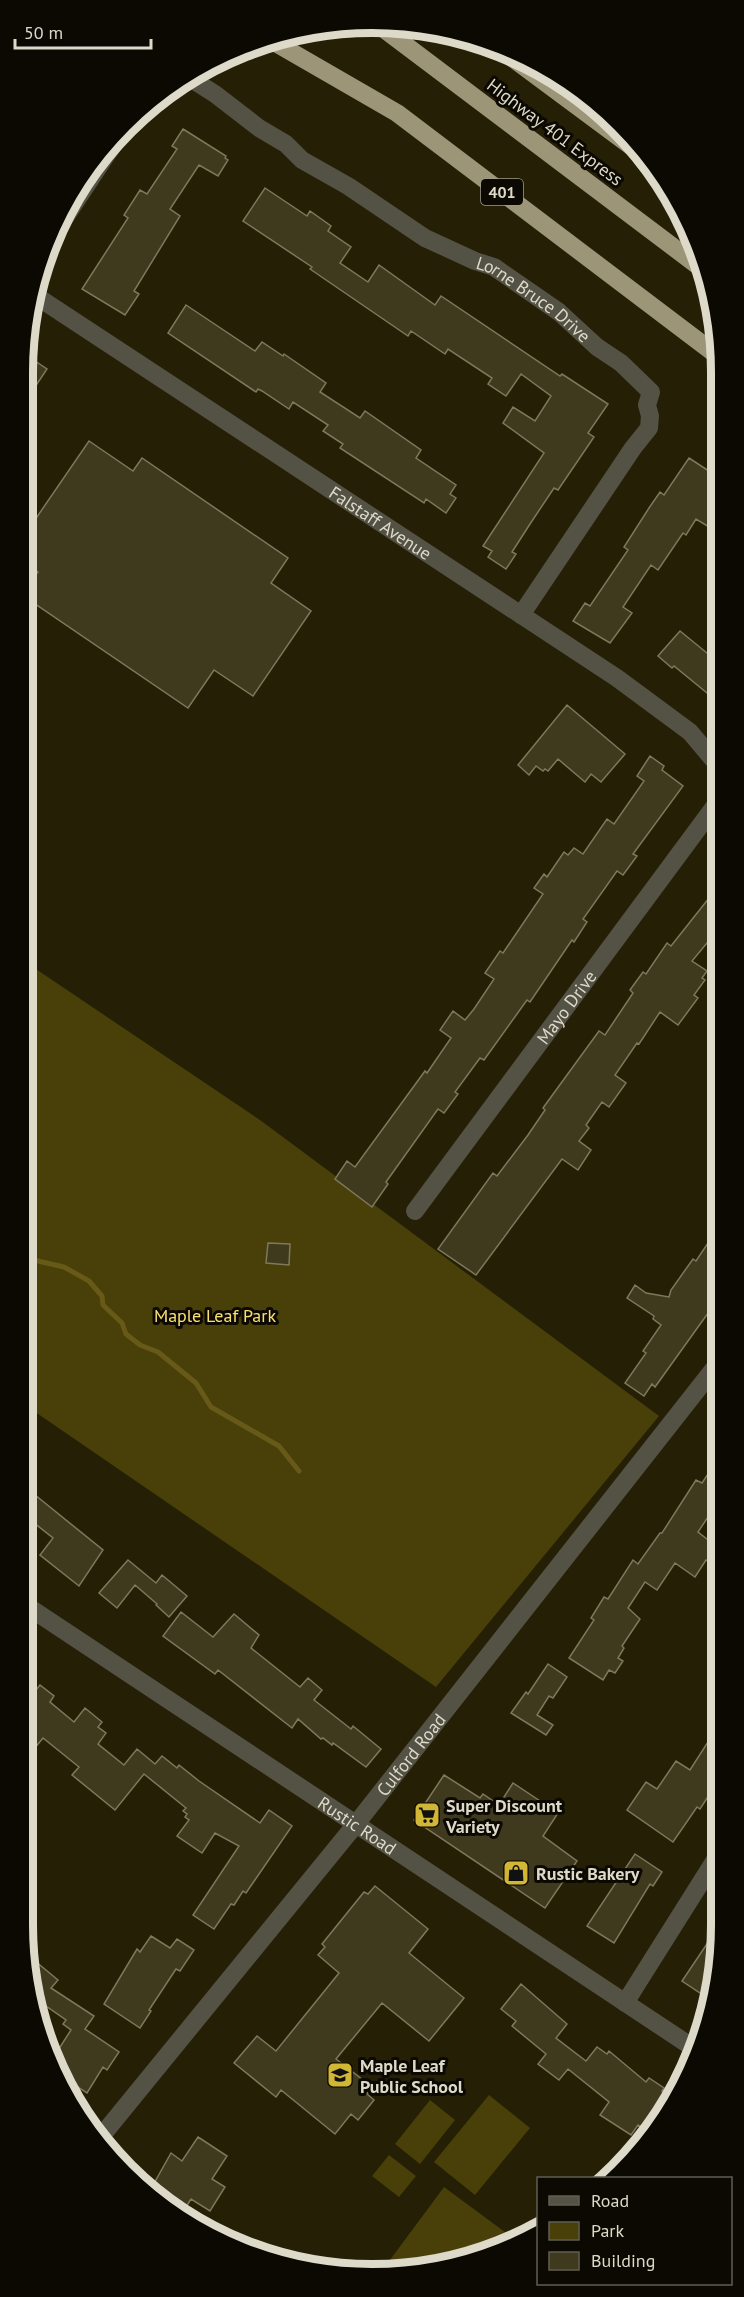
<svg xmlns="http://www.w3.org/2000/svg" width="744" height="2297" font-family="'PT Sans',sans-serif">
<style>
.green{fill:#493f09}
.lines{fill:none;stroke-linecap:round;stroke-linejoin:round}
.stream{stroke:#675918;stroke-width:5}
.building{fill:#3f391e;stroke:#7f785b;stroke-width:1.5}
.minor{stroke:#545145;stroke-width:18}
.highway{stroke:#9c9577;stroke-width:18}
.labels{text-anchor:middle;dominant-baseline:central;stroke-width:6;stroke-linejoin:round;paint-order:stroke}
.shield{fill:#0c0902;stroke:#9e9b8e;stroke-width:1.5}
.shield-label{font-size:16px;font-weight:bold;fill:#dddaca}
.street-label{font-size:18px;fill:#dddaca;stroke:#0c0902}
.park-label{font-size:18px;fill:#fae170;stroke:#0c0902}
.poi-label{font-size:18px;font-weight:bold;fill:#dddaca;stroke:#0c0902;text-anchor:start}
.rim{fill:none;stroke:#dddaca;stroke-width:8}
</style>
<rect width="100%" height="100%" fill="#251f05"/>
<!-- green -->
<path class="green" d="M27,963L260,1120L659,1416L436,1687L25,1405Z
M489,2095L530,2128L475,2195L434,2162Z
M430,2100L455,2120L420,2164L395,2144Z
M389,2155L416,2176L399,2197L372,2176Z
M444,2187L513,2238L463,2262L384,2268Z"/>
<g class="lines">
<!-- stream -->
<path class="stream" d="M25,1258L64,1267L89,1281L102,1296L103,1305L122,1323L126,1334L140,1345L158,1352L196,1383L211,1407L279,1446L299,1471"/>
</g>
<!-- building -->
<path class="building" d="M183,129L226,156L225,158L228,160L218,176L199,165L170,209L180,216L134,291L139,294L125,315L82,289L128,218L124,215L140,190L147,194L177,149L172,146Z
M265,188L307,216L310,211L331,226L328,231L351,247L340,263L368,282L379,265L435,305L441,296L560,376L562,374L608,404L588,433L594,437L558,490L554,488L530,524L512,552L516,554L506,569L488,557L492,551L483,546L544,453L503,423L513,407L535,421L551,396L521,374L506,396L488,384L492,378L448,349L445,354L411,331L408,336L310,269L312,267L243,221Z
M186,305L255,351L262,342L283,356L284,354L326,383L320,392L360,418L365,411L421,450L416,458L456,485L450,494L456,498L446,513L426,499L424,503L340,448L343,444L323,431L328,425L293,402L289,409L262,391L258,389L256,392L168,333Z
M29,357L47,369L29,396Z
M89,441L133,471L142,458L288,558L271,583L311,611L253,696L214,670L188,708L28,599V586L38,572L28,565V530Z
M689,458L718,477V492L711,503L718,508V526L713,522L709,527L696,519L686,535L683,533L658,570L651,565L623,607L632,613L610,643L573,621L585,603L590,606L628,550L624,547L649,508L660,492L664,495Z
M680,631L718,662V702L674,666L672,668L658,656Z
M567,705L625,754L601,782L591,774L585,782L558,759L548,771L545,769L543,771L536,766L529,775L518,765Z
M650,756L664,766L662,770L683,786L633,854L637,856L623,875L617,871L583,919L587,922L574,942L572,940L530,1002L527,1000L484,1060L480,1058L455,1092L458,1094L444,1113L438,1109L386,1182L388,1184L372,1207L335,1179L347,1161L355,1167L425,1071L427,1073L451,1038L440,1030L453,1011L465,1020L474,1009L494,979L485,973L500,951L503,953L543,894L534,888L544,874L547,877L564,852L568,855L574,848L583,854L607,819L614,824L644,781L637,776Z
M717,888V931L692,961L707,971L702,978L705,980L694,995L698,998L678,1025L660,1012L639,1044L637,1043L615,1075L626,1083L609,1107L602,1102L586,1125L589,1128L579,1141L591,1150L578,1170L562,1159L476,1275L438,1249L493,1173L497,1176L528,1135L545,1110L543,1108L599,1031L605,1035L633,993L630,990L643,972L646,974L667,943L671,946Z
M716,1231V1302L655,1387L652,1384L644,1396L625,1383L646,1353L643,1351L661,1325L653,1319L654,1316L627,1298L635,1285L646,1293L669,1297L671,1290L693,1259L696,1261Z
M268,1243L290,1244L289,1265L266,1263Z
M716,1462V1505L698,1532L716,1546V1553L710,1562L706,1560L695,1577L675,1563L657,1590L645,1582L628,1608L640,1619L622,1646L624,1648L618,1658L623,1661L615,1673L609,1670L603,1680L569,1658L594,1620L591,1618L604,1597L608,1599L633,1560L638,1564L660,1533H662L696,1480L702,1483Z
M24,1486L103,1550L79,1586L40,1555L53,1538L24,1515Z
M128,1560L156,1583L162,1575L187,1596L169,1617L156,1605L157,1604L135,1585L117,1608L99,1593Z
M181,1612L213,1637L234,1614L259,1635L251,1648L300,1687L308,1678L322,1690L314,1700L351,1729L353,1726L381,1749L366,1767L333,1743L332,1745L323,1738L321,1739L298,1719L292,1728L218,1670L215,1674L163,1636Z
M548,1664L567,1677L553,1698L549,1696L537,1715L553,1725L546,1735L511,1713L526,1692L528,1694Z
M24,1680L36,1690L40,1685L54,1696L50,1702L74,1722L85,1708L102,1722L98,1727L106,1733L98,1744L124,1765L137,1749L155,1764L162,1756L177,1768L179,1765L199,1781L260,1823L269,1810L292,1826L246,1893L243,1891L234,1905L231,1904L214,1929L193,1915L239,1846L215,1833L202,1853L177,1836L189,1820L185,1817L187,1814L183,1811L186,1808L144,1774L115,1810L72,1775L79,1767L43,1738L34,1749L23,1740Z
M715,1731V1786L700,1809L697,1807L673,1842L627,1810L646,1782L657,1789L676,1761L690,1770Z
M444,1775L480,1798L483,1794L499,1805L513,1783L558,1813L543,1836L577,1861L545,1908L414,1820Z
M635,1854L662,1872L653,1886L650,1884L614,1943L587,1926Z
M375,1886L428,1929L409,1953L464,1998L429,2041L382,2003L336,2059L372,2087L367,2094L374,2100L358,2120L351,2114L335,2134L281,2090L276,2097L234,2063L257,2036L276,2051L339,1973L318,1955L325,1947L322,1944L364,1892L368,1894Z
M715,1932V1977L703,1995L682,1981Z
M151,1936L170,1948L177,1939L194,1950L180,1971L176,1969L149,2010L151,2011L140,2028L104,2004L137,1949L140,1952Z
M29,1956L58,1980L51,1988L94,2016L85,2029L119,2052L107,2070L103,2067L87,2093L59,2075L51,2061L71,2030L63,2024L66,2020L40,2002L38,2004Z
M521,1984L567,2024L556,2038L586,2061L597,2047L607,2054L609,2051L646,2082L649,2078L664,2088L662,2091L672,2097L663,2119L650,2132L638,2125L631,2135L600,2115L609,2102L568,2069L559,2080L538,2064L546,2054L512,2026L516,2021L501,2009Z
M198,2137L227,2156L212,2179L225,2187L210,2211L191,2199L186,2207L152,2187L171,2153L182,2161Z"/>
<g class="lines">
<!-- minor -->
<g class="minor">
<path id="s1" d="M186,78L193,80L215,94L259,128L286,144L302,160L348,186L425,238L475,261L494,267L559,312L597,347L621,363L651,392L647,405L650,416L649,428L633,448L521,615"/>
<path d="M64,219L111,148"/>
<path id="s2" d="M33,294L617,678L690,732L717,764"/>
<path id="s3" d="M415,1211L717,803"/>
<path id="s4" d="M24,1604L692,2047"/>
<path d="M625,2003L715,1860"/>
<path id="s5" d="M99,2139L356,1824L716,1366"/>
</g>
<!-- highway -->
<path class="highway" d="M384,29L701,268
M274,42L397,113L718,356
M507,54L639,152"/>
</g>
<!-- icons -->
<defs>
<g id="supermarket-square" transform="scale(1.35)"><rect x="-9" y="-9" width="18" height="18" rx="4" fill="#d2b736" stroke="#0c0902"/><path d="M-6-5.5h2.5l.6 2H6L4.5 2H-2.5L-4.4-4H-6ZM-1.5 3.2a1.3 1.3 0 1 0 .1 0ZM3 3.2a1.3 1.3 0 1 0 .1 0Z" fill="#111"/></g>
<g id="shop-square" transform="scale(1.35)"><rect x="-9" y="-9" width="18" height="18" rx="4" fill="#d2b736" stroke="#0c0902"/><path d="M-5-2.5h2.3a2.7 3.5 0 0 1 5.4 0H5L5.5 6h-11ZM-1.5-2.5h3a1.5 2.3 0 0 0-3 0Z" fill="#111"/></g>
<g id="school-square" transform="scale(1.35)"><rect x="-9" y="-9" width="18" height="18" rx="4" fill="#d2b736" stroke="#0c0902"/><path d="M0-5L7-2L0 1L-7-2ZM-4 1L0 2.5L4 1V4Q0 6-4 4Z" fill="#111"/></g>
</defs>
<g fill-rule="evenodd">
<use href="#supermarket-square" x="427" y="1815"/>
<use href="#shop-square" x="516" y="1873"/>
<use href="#school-square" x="340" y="2075"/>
</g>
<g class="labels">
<!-- shield labels -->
<rect class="shield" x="481" y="179" width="42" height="26" rx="4.5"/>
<g class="shield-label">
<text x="502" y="192">401</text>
</g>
<!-- street labels -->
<g class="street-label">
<text transform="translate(555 132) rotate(37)">Highway 401 Express</text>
<text stroke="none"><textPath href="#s1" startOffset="414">Lorne Bruce Drive</textPath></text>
<text stroke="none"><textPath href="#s2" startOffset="416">Falstaff Avenue</textPath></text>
<text stroke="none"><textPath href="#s3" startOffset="254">Mayo Drive</textPath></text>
<text stroke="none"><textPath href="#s5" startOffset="495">Culford Road</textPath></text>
<text stroke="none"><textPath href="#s4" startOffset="400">Rustic Road</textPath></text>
</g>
<!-- park labels -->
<g class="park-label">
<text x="215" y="1315">Maple Leaf Park</text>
</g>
<!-- poi labels -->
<g class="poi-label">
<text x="446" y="1805">Super Discount<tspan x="446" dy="21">Variety</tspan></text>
<text x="536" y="1873">Rustic Bakery</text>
<text x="360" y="2065">Maple Leaf<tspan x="360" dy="21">Public School</tspan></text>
</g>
</g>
<!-- crop -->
<path d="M0 0H744V2297H0ZM372 33H372A339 339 0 0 1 711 372V1925A339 339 0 0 1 372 2264H372A339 339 0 0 1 33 1925V372A339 339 0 0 1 372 33Z" fill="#0c0902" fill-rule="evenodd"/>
<path class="rim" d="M372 33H372A339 339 0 0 1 711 372V1925A339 339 0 0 1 372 2264H372A339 339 0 0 1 33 1925V372A339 339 0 0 1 372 33Z"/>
<!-- legend -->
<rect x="537" y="2177" width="195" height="108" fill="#0c0902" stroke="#605d52" stroke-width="1.5"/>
<rect x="549" y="2196" width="30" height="9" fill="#545145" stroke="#605d52" stroke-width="1.5"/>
<text x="591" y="2207" font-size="18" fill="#dddaca">Road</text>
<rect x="549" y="2222" width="30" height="18" fill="#493f09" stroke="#605d52" stroke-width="1.5"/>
<text x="591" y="2237" font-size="18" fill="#dddaca">Park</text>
<rect x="549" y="2252" width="30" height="18" fill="#3f391e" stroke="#605d52" stroke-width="1.5"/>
<text x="591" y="2267" font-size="18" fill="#dddaca">Building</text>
<!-- scale -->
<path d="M15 39v9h136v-9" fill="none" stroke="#dddaca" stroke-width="3"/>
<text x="24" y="39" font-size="18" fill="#dddaca" stroke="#0c0902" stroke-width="4.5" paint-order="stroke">50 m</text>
</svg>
